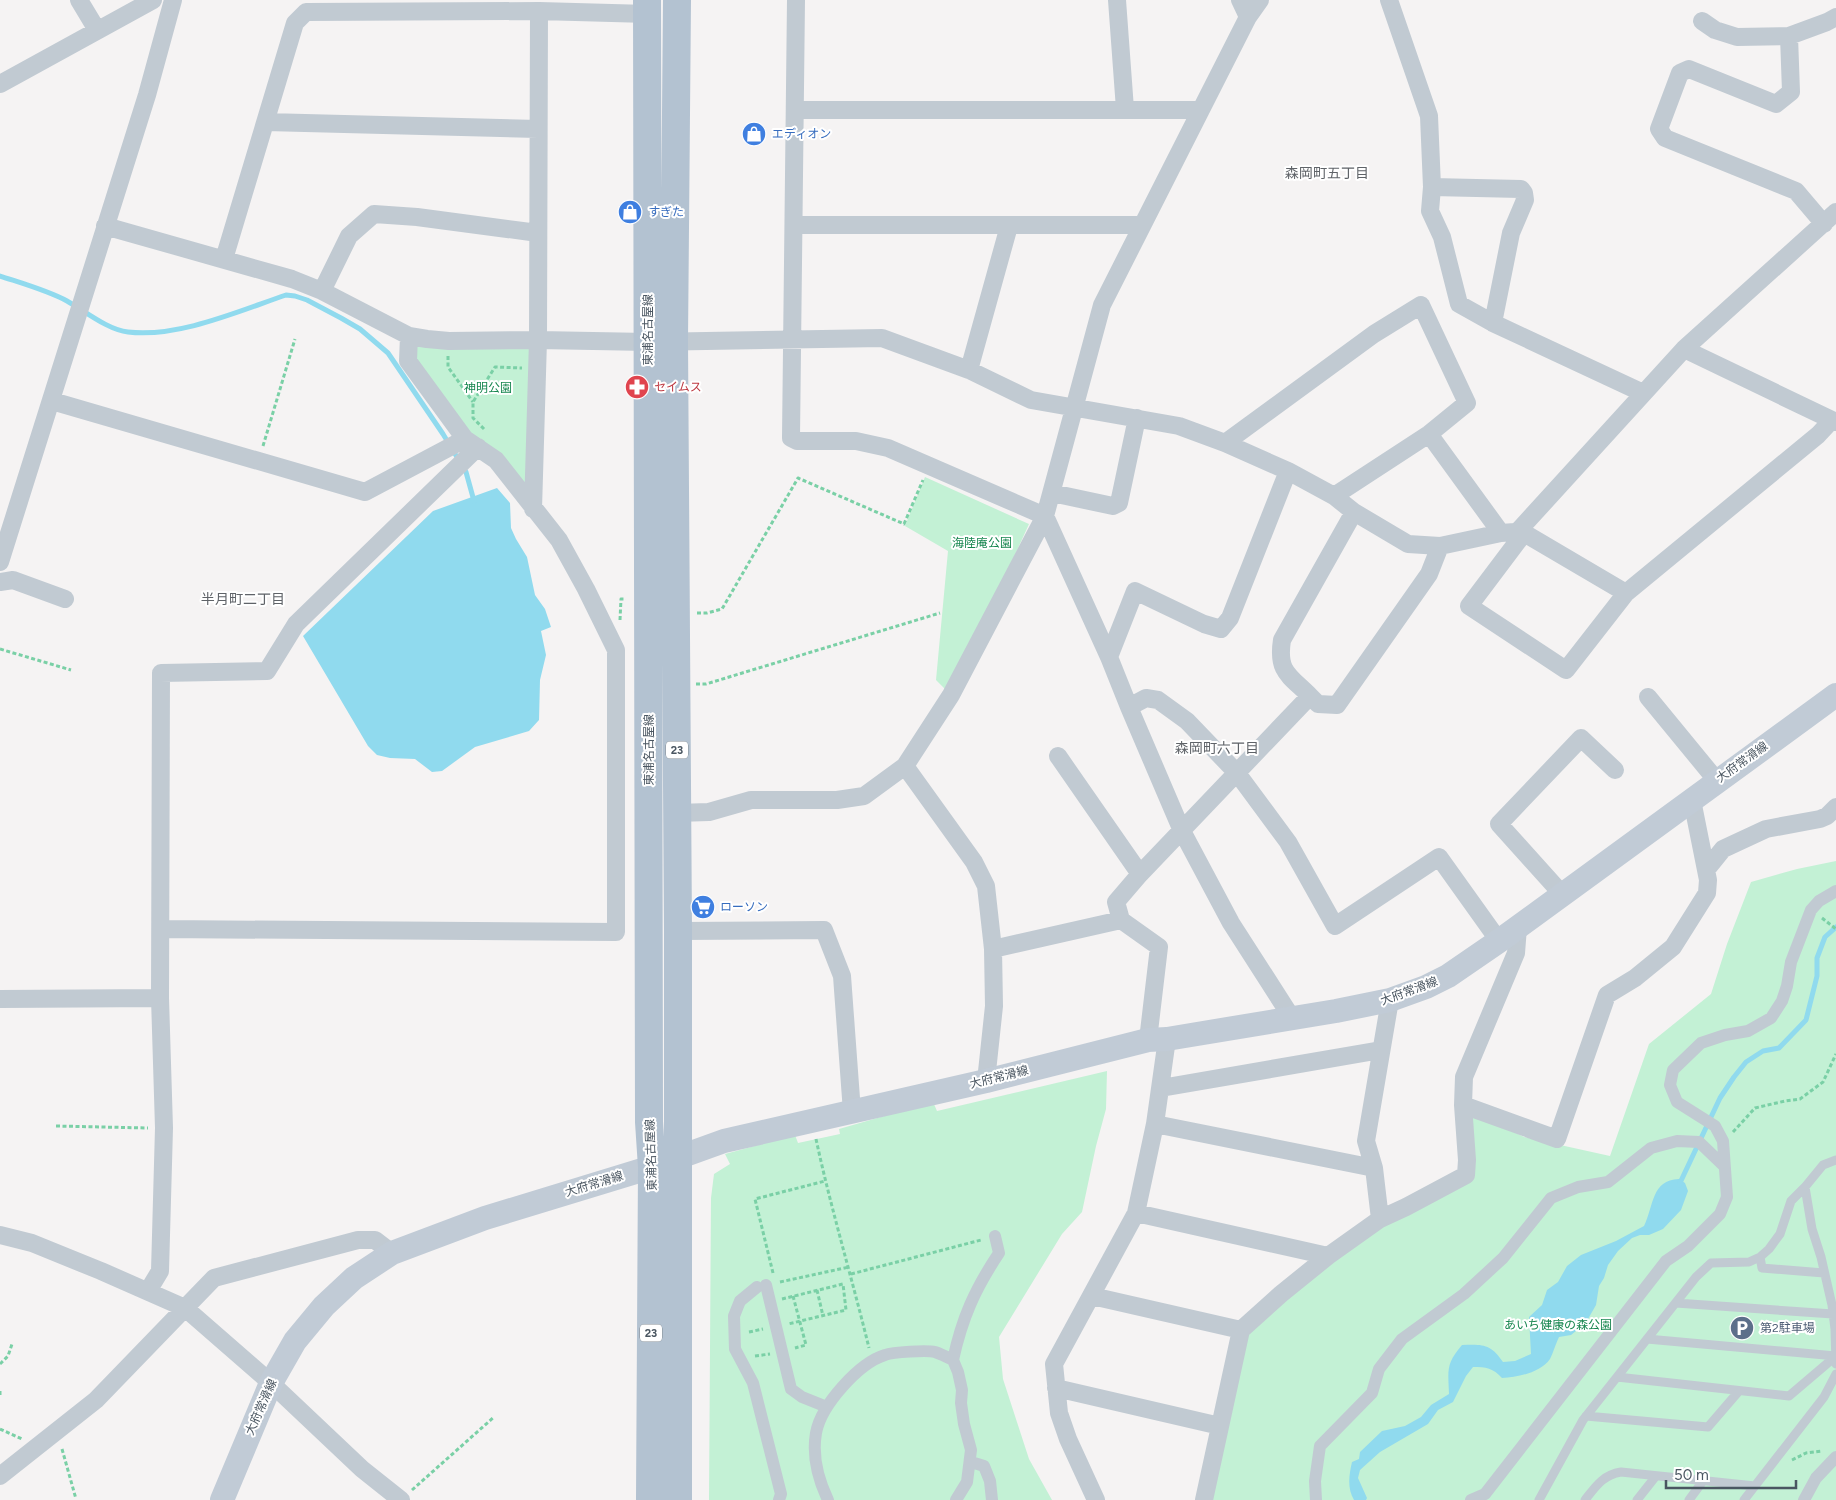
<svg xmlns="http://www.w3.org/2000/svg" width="1836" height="1500" font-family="Figtree,'Noto Sans JP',sans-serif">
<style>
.green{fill:#c3f1d5}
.water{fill:#90daee}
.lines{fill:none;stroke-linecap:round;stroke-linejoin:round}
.stream{stroke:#90daee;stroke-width:5}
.path{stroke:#7ad0a6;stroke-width:3;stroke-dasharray:4 2.5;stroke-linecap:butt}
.service{stroke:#c1cad2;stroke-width:9}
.pedestrian{stroke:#c1cad2;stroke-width:12}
.minor{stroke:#c1cad2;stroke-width:18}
.secondary{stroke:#c1cbd6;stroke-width:24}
.primary{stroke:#b3c2d1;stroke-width:28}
.labels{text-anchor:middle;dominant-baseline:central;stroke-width:4;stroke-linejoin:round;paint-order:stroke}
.shield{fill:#fff;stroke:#808990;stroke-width:1}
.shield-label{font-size:11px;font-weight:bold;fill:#4a5661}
.shop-label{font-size:12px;fill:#366cbe;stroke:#fff;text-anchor:start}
.street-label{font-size:12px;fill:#4a5661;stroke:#fff}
.health-label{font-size:12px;fill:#be3a42;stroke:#fff;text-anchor:start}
.park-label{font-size:12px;fill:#17864f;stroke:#fff}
.service-label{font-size:12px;fill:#4e5e75;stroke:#fff;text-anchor:start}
.neighbourhood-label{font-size:14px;fill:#5f6368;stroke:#fff}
</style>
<rect width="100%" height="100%" fill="#f5f3f3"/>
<!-- green -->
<path class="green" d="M409,336L538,340L533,509L478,447L408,361Z
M925,477L1029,524L951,695L936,680L948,551L905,526Z
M1836,861V1500H1204L1241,1330L1328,1256L1466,1175L1463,1105L1524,1137L1610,1156L1649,1044L1711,994L1727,944L1751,882L1797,869Z
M1107,1071L1106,1109L1096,1146L1082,1212L1062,1234L999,1337L1003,1379L1029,1459L1052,1500H709L711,1198L714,1174L730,1164L725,1154L795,1135L798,1143L840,1134L839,1129L933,1102L937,1111Z"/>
<!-- water -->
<path class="water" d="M497,488L510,503L511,528L516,539L527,557L535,595L545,609L551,627L541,631L546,655L540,680L539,720L529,731L475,747L442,771L432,772L415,759L390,758L377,755L368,746L303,636L433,511Z
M1679,1179L1685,1183L1688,1191L1681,1210L1663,1229L1649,1235H1640L1632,1238L1618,1251L1608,1265L1604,1278L1599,1286L1596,1305L1588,1319L1582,1326L1571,1335L1559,1337C1556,1343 1553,1353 1550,1359C1540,1373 1518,1377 1502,1378C1493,1368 1486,1367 1473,1367L1466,1376L1453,1402L1438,1410L1428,1424L1380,1452L1360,1470L1358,1478L1367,1498L1366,1500H1354C1347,1488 1349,1475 1352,1462L1359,1459L1360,1452L1382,1431L1405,1426L1421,1417L1431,1405L1449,1394C1448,1369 1446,1364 1462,1345C1483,1344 1491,1344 1503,1362L1515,1361L1531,1354L1529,1317L1542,1305L1547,1290L1558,1282L1567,1266L1581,1255L1616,1241L1644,1226C1654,1206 1651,1180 1679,1179Z"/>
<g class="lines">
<!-- stream -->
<path class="stream" d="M0,276C21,283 49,291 67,301C85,311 108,330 128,332C178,338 239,311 286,295L295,296L307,300L341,318L360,329L388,353L443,434L466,472L474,501
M1679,1185L1720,1098L1734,1077L1746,1062L1763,1051L1779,1048L1806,1020L1817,976V958L1825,937L1836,927"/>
<!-- path -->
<path class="path" d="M448,356V367L473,402
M484,429L473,418V402L495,367L522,368
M263,446L295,339
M697,613H707L722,609L798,478L904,524L923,480
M620,620L621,599H626
M0,649L71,670
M696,684H706L940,613
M1822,918L1836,929
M56,1126L148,1128
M1733,1132L1755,1108L1785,1101L1800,1099L1823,1082L1836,1054
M816,1139C831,1209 852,1278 869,1348
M773,1273L755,1199L825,1181
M851,1274L981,1240
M780,1282L849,1267
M817,1290L823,1316
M793,1296L806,1345L795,1348
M782,1299L843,1284L846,1310L788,1324
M749,1332L763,1329
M755,1356L770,1354
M0,1364L8,1356L12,1344
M0,1391V1396
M0,1429L22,1439
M62,1449L76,1499
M1792,1460L1806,1453L1822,1451
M412,1490L494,1417"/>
<!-- service -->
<path class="service" d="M1805,1187L1823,1165L1836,1160
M1760,1257L1762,1268L1824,1273
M1676,1303L1833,1314
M1647,1339L1836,1356
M1617,1377L1789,1396L1836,1356
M1586,1416L1708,1427L1739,1391
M1539,1500L1583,1420L1696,1277L1711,1263L1749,1262L1760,1257L1769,1249L1780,1234L1791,1201L1805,1187L1812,1229L1821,1257L1832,1305L1835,1329L1836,1364
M1585,1500C1596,1486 1603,1475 1621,1472L1755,1486
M1637,1500L1656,1476
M1689,1500L1703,1481
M1744,1500L1824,1397L1836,1374"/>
<!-- pedestrian -->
<path class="pedestrian" d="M766,1285L791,1389L802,1397L827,1407
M757,1287L740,1301L734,1316L735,1349L753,1383L781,1494L779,1500
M953,1360C962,1318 975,1289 999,1253L995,1236
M971,1462L984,1466L990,1481L992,1500
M828,1500C818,1479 812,1456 816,1433C821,1405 859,1363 885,1355C893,1352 927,1350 935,1352C941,1354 947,1357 953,1360L958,1372L962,1390L961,1403L964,1424L971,1450L967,1482L956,1500
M1316,1500L1315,1481L1320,1446L1372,1393L1379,1369L1402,1339L1464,1294L1503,1258L1551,1198L1578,1187L1608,1182L1651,1148L1677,1141L1699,1142L1724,1166
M1471,1500L1485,1494L1666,1261L1688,1246L1720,1214L1727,1197L1723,1141L1715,1126L1677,1102L1670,1085L1673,1070L1701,1043L1725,1035L1748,1031L1771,1018L1782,1001L1787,986L1791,962L1811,910L1819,901L1836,891
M1804,1500L1816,1478L1836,1457"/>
<!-- minor -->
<path class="minor" d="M79,0L97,30
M796,0L791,438L797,441H856L888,448L1045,516L1109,657L1129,707L1182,831L1231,923L1292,1018
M1117,0L1125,109
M1240,0L1248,17
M1389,0L1429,116L1432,187L1430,211L1442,237L1459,304L1493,323L1643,393
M1702,21L1715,30L1737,37L1789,36L1827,22L1836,17
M1789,36L1791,92L1776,104L1689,69L1680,73L1659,129L1665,138L1796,191L1824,224
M0,84L153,0
M795,110H1201
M266,122L538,129
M1432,187L1521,189L1524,193L1525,200L1511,233L1493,323
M794,225H1142
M105,226L292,279L322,291L409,336L427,339L449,341L538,340L648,342L882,338L969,370L1031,400L1179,426L1225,443L1288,471L1334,496L1354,512L1408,544L1440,546L1501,533L1515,532L1519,530L1684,349L1836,212
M224,259L295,23L306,12L539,11L648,14
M322,291L349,236L374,214L417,217L538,233
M1684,349L1836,422
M969,370L1009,226
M52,401L365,492L465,439
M1429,434L1501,533
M1225,443L1374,334L1421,305L1467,403L1429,434L1334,496
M1052,493L1113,506L1119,503L1137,418
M533,509L538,340L539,11
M1519,530L1626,593L1818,435L1831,421
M1524,533L1469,606L1566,670L1626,593
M0,562L147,95L173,0
M0,582L13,580L65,599
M1109,657L1135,591L1204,624L1221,629L1230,618L1288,471
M1310,696C1289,675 1277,672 1282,640L1354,512
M1648,697L1717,781
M1129,707L1146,698L1158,700L1187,721L1237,773L1288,842L1335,926L1439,857L1499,941
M1058,756L1140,874
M905,766L974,862L986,886L993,949L994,1006L986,1081
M677,813L709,812L751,800H837L864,796L905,766L951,695L1045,516L1102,305L1248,17L1260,0
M1706,870L1723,849L1766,829L1820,819L1827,816L1836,807
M1562,894L1499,824L1581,738L1615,770
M1121,920L1116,902L1140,874L1310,696L1318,704L1337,705L1429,574L1440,546
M161,929L616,932V650L586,589L559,540L496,460L465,439L408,361L409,336
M678,931L824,930L842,976L852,1112
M993,949L1121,920L1159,947L1148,1040
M0,999L160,998
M1161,1088L1381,1050
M1463,1105L1557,1139L1607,995L1635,978L1673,947L1707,893L1708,880L1692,800
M1155,1124L1374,1168
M1136,1213L1328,1256
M1380,1219L1374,1168L1366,1141L1390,1000
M0,1235L32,1243L101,1271L185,1308L271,1383L362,1469L401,1500
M148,1291L160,1271L164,1128L160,998L161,673L267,671L296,624L478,447
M1092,1296L1241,1330
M1056,1388L1220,1426
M0,1476L96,1400L214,1278L358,1240H375L392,1253
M1096,1500L1068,1439L1059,1413L1054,1364L1136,1213L1155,1124L1167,1039
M1204,1500L1241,1330L1281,1294L1328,1256L1380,1219L1406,1207L1466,1175L1467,1160L1463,1105L1464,1077L1516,953L1518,927"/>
<!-- secondary -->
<path class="secondary" d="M222,1500L271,1383L295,1341L324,1306L354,1278L392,1253L485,1218L652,1167L724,1141L986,1081L1148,1040L1167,1039L1336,1011L1390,1000L1426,987L1448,976L1499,941L1836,695"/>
<!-- primary -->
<path class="primary" d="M647,0L649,1122L652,1167L650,1500
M677,0L674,341L678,931V1500"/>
</g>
<!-- icons -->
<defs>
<g id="shop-disc" transform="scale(1.25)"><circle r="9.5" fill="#3f7fe0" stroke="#fff"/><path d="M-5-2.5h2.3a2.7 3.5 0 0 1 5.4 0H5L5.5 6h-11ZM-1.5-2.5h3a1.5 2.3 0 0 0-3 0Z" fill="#fff"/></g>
<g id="pharmacy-disc" transform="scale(1.25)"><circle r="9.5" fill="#e0444e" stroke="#fff"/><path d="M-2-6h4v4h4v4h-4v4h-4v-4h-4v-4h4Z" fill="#fff"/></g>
<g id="supermarket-disc" transform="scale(1.25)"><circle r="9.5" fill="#3f7fe0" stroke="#fff"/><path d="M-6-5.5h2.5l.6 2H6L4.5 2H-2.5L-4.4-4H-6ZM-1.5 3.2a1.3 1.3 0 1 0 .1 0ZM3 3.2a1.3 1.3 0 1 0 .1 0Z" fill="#fff"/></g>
<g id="parking-disc" transform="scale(1.25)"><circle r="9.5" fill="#5c6f8a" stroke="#fff"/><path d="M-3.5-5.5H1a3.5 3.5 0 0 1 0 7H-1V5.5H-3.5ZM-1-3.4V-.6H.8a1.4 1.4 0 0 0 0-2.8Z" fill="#fff"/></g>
</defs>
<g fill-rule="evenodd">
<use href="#shop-disc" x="754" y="134"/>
<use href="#shop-disc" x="630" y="212"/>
<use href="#pharmacy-disc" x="637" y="387"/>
<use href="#supermarket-disc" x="703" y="907"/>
<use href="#parking-disc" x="1742" y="1328"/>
</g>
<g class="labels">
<!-- shield labels -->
<g class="shield">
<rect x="666" y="741.5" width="22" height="17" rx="4"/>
<rect x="640" y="1324.5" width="22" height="17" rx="4"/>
</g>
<g class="shield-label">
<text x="677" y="750">23</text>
<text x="651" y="1333">23</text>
</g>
<!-- shop labels -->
<g class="shop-label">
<text x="772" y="134">エディオン</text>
<text x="648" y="212">すぎた</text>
<text x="720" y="907">ローソン</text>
</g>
<!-- street labels -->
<g class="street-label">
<text transform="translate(648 330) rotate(-90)">東浦名古屋線</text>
<text transform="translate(649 750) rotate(-90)">東浦名古屋線</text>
<text transform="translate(1742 762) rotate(-36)">大府常滑線</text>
<text transform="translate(1409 991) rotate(-20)">大府常滑線</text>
<text transform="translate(999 1077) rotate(-14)">大府常滑線</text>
<text transform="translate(651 1155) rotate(-92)">東浦名古屋線</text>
<text transform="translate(594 1184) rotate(-17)">大府常滑線</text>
<text transform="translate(261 1407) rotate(-66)">大府常滑線</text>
</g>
<!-- health labels -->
<g class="health-label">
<text x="654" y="387">セイムス</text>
</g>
<!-- park labels -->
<g class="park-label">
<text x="488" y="388">神明公園</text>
<text x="982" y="543">海陸庵公園</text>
<text x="1558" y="1325">あいち健康の森公園</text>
</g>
<!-- service labels -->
<g class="service-label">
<text x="1760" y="1328">第2駐車場</text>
</g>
<!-- neighbourhood labels -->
<g class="neighbourhood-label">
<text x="1327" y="173">森岡町五丁目</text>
<text x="243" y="599">半月町二丁目</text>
<text x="1217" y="748">森岡町六丁目</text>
</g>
</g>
<!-- scale -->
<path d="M1666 1480v8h130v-8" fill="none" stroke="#4a5661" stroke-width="2.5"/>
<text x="1674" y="1480" font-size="15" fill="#4a5661" stroke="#ffffff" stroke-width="4" paint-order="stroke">50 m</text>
</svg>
